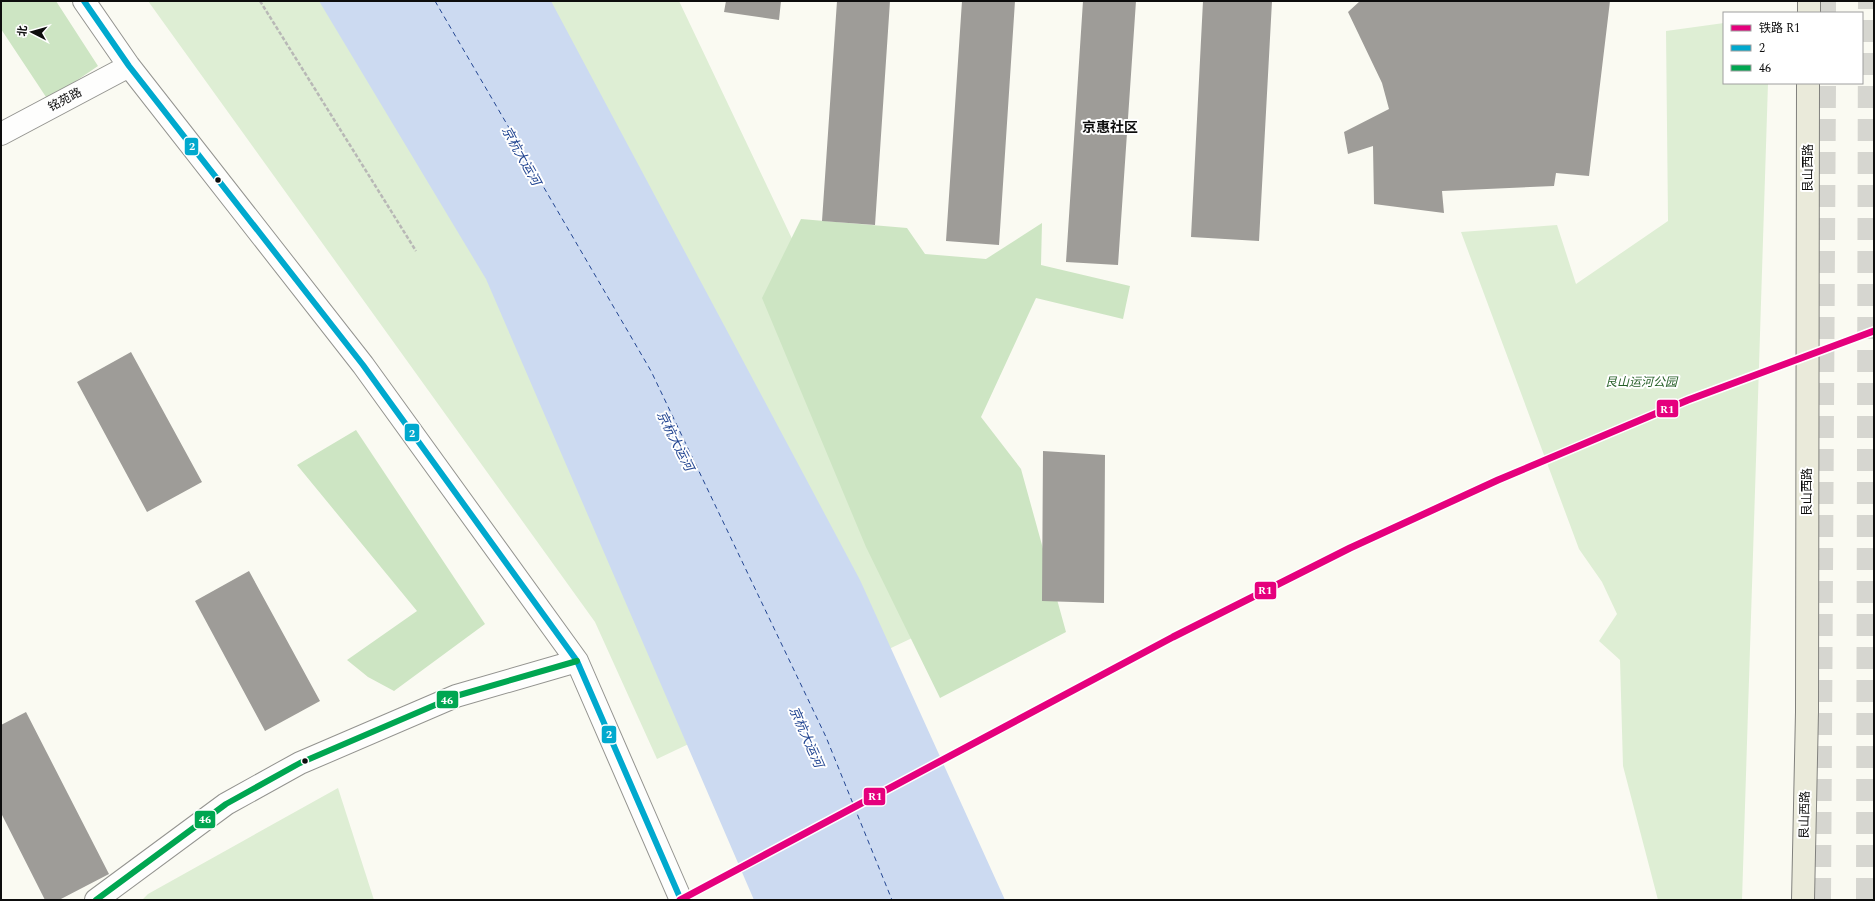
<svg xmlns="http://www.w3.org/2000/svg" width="1875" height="901" font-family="Spectral,'Noto Sans SC',serif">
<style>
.green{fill:#deeed4}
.forest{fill:#cde5c3}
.water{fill:#ccdaf1}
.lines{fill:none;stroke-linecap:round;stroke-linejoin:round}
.ferry{stroke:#234692;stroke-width:1;stroke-dasharray:5 4;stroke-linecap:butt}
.building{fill:#9e9c98}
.highway-tunnel{stroke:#d6d6d0;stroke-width:22;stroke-dasharray:22 11;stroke-linecap:butt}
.street-casing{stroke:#949490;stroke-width:24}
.primary-casing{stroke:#81817d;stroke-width:24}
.path{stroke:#b8b8b6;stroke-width:2.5;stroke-dasharray:4 2;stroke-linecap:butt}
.street{stroke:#fefefd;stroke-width:22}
.primary{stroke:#eaeada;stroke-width:22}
.bus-1-casing{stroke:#fff;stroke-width:9}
.bus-2-casing{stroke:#fff;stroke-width:9}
.bus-1{stroke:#00a9ce;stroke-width:6}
.bus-2{stroke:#00a651;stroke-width:6}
.rail-1-casing{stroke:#fff;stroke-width:10}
.rail-1{stroke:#e5007d;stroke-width:7}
.bus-dot{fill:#0d0d0d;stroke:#fff;stroke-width:1.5}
.labels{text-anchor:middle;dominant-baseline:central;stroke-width:4;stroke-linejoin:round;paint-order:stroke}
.street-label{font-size:12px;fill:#0d0d0d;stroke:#fff}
.park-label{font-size:12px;font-style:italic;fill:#245e26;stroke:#fff}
.water-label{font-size:13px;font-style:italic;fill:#234692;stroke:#fff}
.quarter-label{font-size:14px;font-weight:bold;fill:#0d0d0d;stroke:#fff}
.line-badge{stroke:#fff;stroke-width:1.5}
.badge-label{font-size:11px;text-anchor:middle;font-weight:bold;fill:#fff}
</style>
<rect width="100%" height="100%" fill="#fafaf2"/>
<!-- green -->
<path class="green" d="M148,1H679L969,611L657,759L595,622Z
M1724,23V83H1768L1742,900H1658L1623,766L1620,660L1599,641L1617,614L1602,582L1579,549L1461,232L1557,225L1576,284L1668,221L1666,31Z
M338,788L374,900H142L148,894Z"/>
<!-- forest -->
<path class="forest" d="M1,1H56L98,66L48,100L1,29Z
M801,219L907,228L925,254L986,259L1042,223L1041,265L1130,286L1123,319L1036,298L981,417L1021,469L1066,632L940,698L866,547L762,298Z
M356,430L485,624L394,691L368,677L347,660L417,611L297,465Z"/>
<!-- water -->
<path class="water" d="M319,1H551L860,580L1005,900H754L486,279Z"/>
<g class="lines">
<!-- ferry -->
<path class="ferry" d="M435,1L651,371L826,737L892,900"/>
</g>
<!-- building -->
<path class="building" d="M726,1H781L779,20L724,12Z
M837,1H890L875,225L822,221Z
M962,1H1015L999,245L946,241Z
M1083,1H1136L1118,265L1066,262Z
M1203,1H1272L1259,241L1191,237Z
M1360,1H1610L1589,176L1556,173L1554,186L1442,191L1444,213L1374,204L1373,146L1348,154L1344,132L1389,109L1382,83L1348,12Z
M131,352L202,482L147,512L77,382Z
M1043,451L1105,455L1104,603L1042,601Z
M249,571L320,701L265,731L195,601Z
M26,712L109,874L59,900H45L1,813V725Z"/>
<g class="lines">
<!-- highway-tunnel -->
<path class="highway-tunnel" d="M1825,13V1
M1820,900L1825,83
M1867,900L1869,1"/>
<!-- street casing -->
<g class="street-casing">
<path id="street" d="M84,1L129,66L363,365L577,661L681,900
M1,134L129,66
M96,900L226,804L300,763L456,696L577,661"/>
</g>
<!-- primary casing -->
<g class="primary-casing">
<path id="primary" d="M1809,13V1
M1803,900L1807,712L1808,83"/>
</g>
<!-- path -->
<path class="path" d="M260,1L416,251"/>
<!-- street -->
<use href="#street" class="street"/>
<!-- primary -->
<use href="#primary" class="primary"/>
<!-- bus-1 casing -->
<g class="bus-1-casing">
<path id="bus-1" d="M84,1L129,66L363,365L577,661L681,900"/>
</g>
<!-- bus-2 casing -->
<g class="bus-2-casing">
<path id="bus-2" d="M96,900L226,804L300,763L456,696L577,661"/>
</g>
<!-- bus-1 -->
<use href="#bus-1" class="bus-1"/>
<!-- bus-2 -->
<use href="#bus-2" class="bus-2"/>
<!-- rail-1 casing -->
<g class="rail-1-casing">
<path id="rail-1" d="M680,900L1173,637L1350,548L1498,480L1688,400L1874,331"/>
</g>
<!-- rail-1 -->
<use href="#rail-1" class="rail-1"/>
</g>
<!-- markers -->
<g class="bus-dot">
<circle cx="218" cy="180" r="3.5"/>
<circle cx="305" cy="761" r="3.5"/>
</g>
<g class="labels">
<!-- street labels -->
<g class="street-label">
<text transform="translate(65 100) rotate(-28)">铭苑路</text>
<text transform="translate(1808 168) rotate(-90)">艮山西路</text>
<text transform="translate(1807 492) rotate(-90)">艮山西路</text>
<text transform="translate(1805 815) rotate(-89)">艮山西路</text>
</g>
<!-- park labels -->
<g class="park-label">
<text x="1641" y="382">艮山运河公园</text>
</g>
<!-- water labels -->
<g class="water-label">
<text transform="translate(521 156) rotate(61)">京杭大运河</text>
<text transform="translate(675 441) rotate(63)">京杭大运河</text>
<text transform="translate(806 737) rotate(66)">京杭大运河</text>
</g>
<!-- quarter labels -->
<g class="quarter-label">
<text x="1110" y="127">京惠社区</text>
</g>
</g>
<g class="line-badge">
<rect x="184" y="137" width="15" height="19" rx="4" fill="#00a9ce"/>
<rect x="1656" y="399" width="23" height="19" rx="4" fill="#e5007d"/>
<rect x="404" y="423" width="16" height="19" rx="4" fill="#00a9ce"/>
<rect x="1254" y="581" width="23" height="19" rx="4" fill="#e5007d"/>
<rect x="436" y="690" width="23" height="19" rx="4" fill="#00a651"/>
<rect x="601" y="725" width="16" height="19" rx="4" fill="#00a9ce"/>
<rect x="863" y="787" width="23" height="19" rx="4" fill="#e5007d"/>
<rect x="194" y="810" width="22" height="19" rx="4" fill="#00a651"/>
</g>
<g class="badge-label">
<text x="192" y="150">2</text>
<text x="1667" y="413">R1</text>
<text x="412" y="437">2</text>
<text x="1265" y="594">R1</text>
<text x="447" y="704">46</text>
<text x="609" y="738">2</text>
<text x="875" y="800">R1</text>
<text x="205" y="823">46</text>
</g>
<!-- border -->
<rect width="1875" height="901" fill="none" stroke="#0d0d0d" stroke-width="4"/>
<!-- legend -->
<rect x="1723" y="12" width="140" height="72" fill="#ffffff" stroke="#9e9e9e"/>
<rect x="1731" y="25" width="20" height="6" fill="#e5007d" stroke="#9e9e9e"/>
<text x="1759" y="32" font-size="12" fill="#0d0d0d">铁路 R1</text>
<rect x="1731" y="45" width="20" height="6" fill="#00a9ce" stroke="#9e9e9e"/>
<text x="1759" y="52" font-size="12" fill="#0d0d0d">2</text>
<rect x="1731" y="65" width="20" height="6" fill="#00a651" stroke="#9e9e9e"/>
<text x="1759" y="72" font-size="12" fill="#0d0d0d">46</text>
<!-- north arrow -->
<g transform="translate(32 32) rotate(276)" stroke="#ffffff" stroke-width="3" paint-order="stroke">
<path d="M0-3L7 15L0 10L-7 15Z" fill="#0d0d0d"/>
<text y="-6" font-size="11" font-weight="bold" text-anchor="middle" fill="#0d0d0d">北</text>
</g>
</svg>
